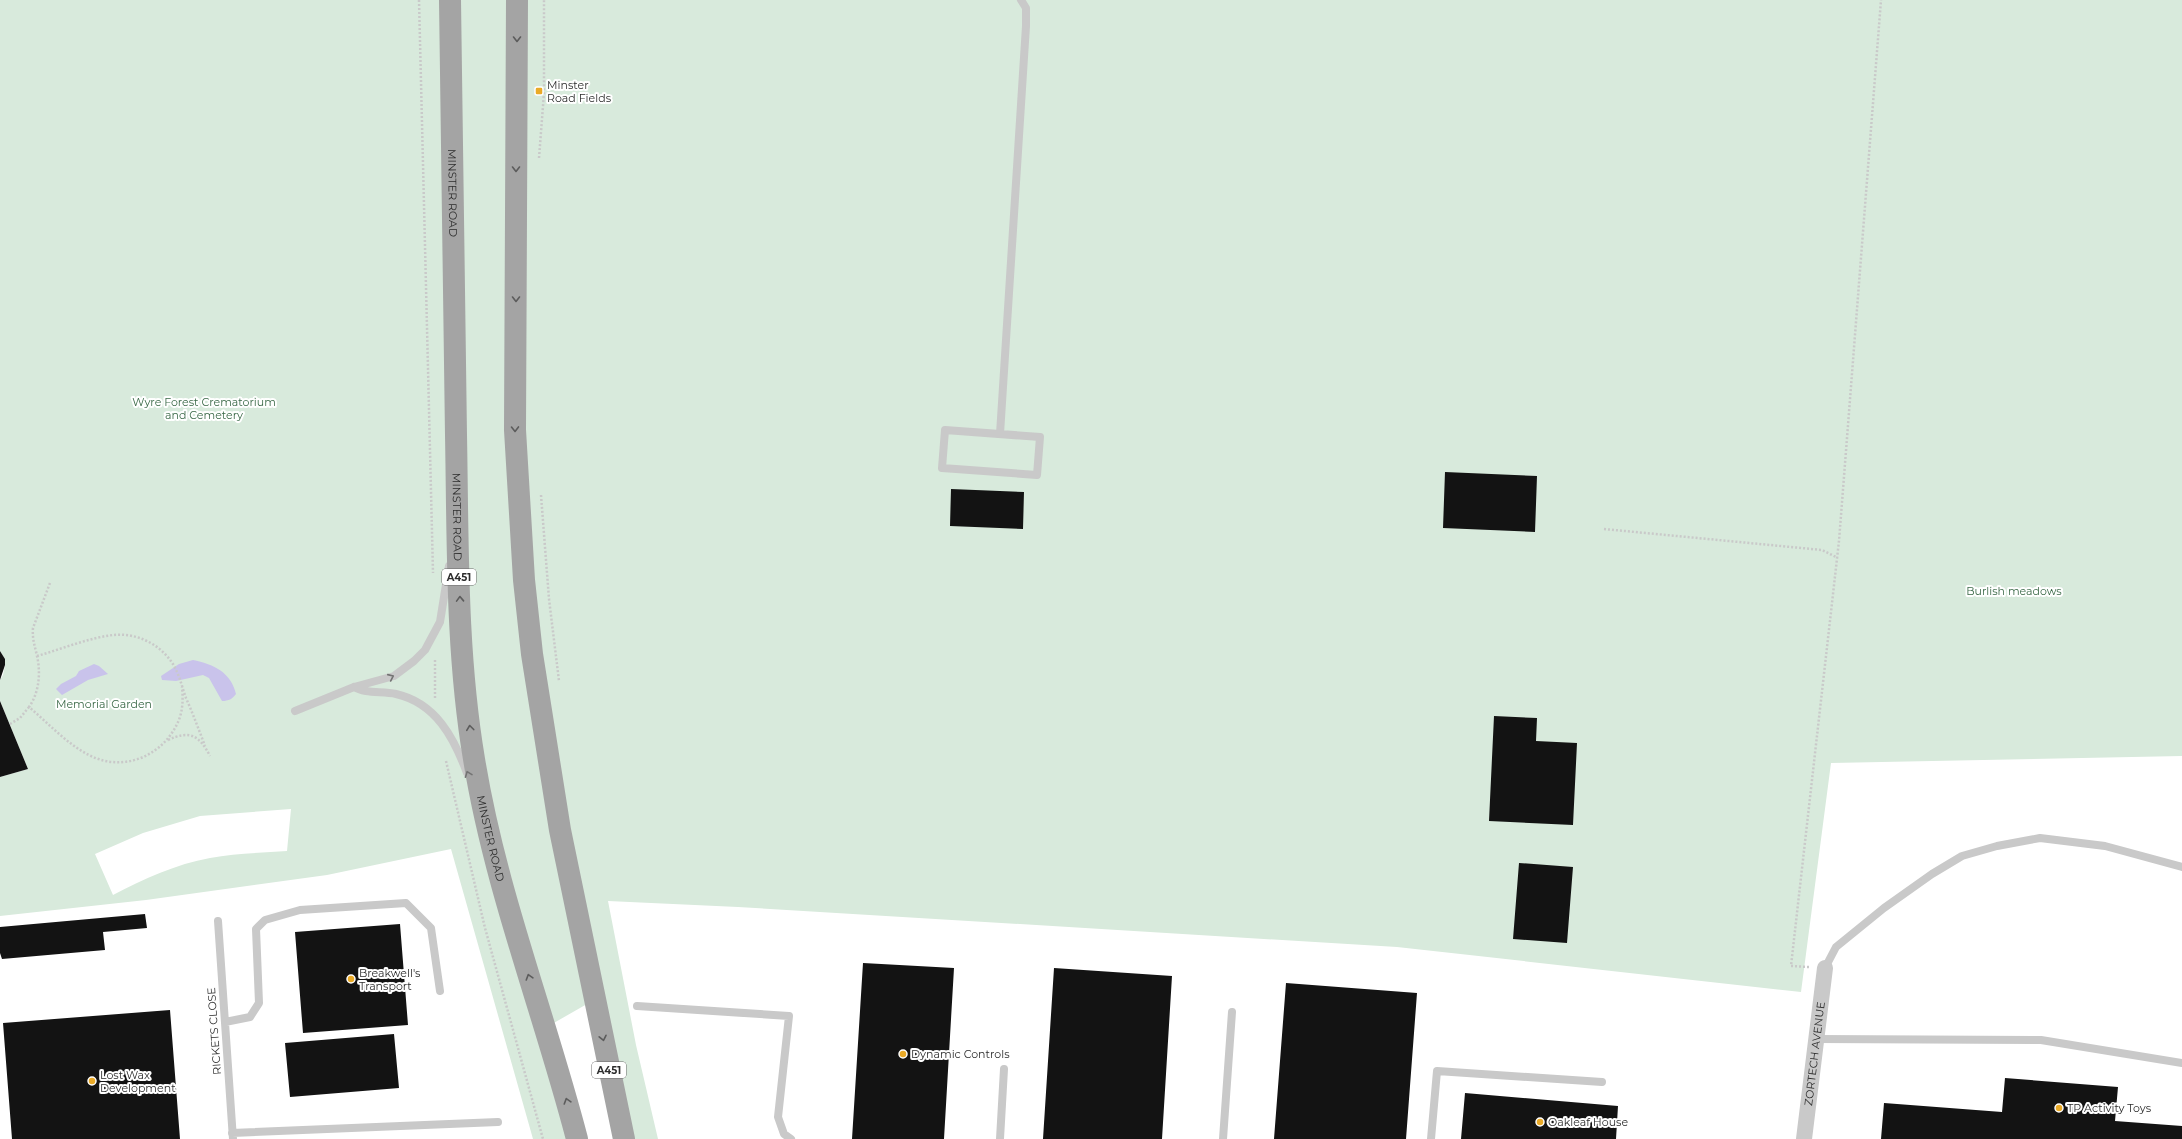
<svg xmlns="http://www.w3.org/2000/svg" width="2182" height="1139" font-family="Montserrat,sans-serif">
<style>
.green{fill:#d8eadc;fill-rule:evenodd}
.water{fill:#c9c3eb}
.building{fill:#131313}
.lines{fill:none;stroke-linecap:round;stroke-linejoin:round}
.path{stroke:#c9c9c9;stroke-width:2.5;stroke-dasharray:2 2;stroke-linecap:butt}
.service{stroke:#c9c9c9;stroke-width:8}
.minor{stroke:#c9c9c9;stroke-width:16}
.primary{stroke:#a4a4a4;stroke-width:22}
.oneway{stroke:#5c5c5c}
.oneway2{stroke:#737373}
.poi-dot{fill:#eaaa27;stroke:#fff;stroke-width:1.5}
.labels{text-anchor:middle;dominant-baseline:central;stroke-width:4;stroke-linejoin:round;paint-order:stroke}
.shield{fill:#fff;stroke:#6b6b6b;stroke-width:1}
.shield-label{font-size:10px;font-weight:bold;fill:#2c2c2c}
.poi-label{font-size:11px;fill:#2c2c2c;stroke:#fff;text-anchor:start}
.street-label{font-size:11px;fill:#2c2c2c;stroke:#fff}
.park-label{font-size:11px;fill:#396846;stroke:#fff}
</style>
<rect width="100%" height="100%" fill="#fff"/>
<!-- green -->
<path class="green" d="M0,0H2182V756L1831,763L1801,992L1397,947L738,907L608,901L636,1045L658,1139H624L594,1000L545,1028L577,1139H533L451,849L327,875L146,900L0,916V777L28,769L0,701V680L3,675L5,665V659L0,651ZM291,809L287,851C262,853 235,853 210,858C176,864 144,879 113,895L95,854L143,833L200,816Z"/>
<!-- water -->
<path class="water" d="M193,660C213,664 231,672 236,694C232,699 229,701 222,701L209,678L203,675L176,681L162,680L161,676L179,664Z
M94,664L99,666L108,674L88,680L62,695L56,689L61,684L76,676L79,671Z"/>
<!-- building -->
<path class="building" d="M1445,472L1537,476L1535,532L1443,528Z
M951,489L1024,492L1023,529L950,526Z
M0,651L5,659V665L0,680Z
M0,701L28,769L0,777Z
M1494,716L1537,718L1536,741L1577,743L1573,825L1489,821Z
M1519,863L1573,867L1567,943L1513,939Z
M145,914L147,928L103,932L105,950L2,959L0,953V927Z
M400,924L408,1025L303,1033L295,932Z
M863,963L954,968L944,1139H852Z
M1054,968L1172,976L1162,1139H1043Z
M1286,983L1417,993L1406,1139H1274Z
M170,1010L180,1139H12L3,1023Z
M394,1034L399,1088L290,1097L285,1043Z
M2005,1078L2118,1087L2115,1121L2182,1126V1139H1881L1884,1103L2002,1112Z
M1465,1093L1618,1106L1616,1139H1461Z"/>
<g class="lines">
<!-- path -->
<path class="path" d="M419,0L433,573
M539,158L544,93V0
M541,495L549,599L559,681
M1604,529L1822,550L1838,558
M50,583L33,628C32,639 35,646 37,656C41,673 39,693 29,707C48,723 67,744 89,755C125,774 167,754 180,717C183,707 183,697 182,687
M37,656C62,649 88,638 113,635C140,632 167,648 177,672C181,681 183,690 186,698C193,714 199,730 205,746
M435,660V699
M10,724L20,718L29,707
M168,740C190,730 199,735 210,756
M446,761L485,928L543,1139
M1809,967L1791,966L1839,541L1881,0"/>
<!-- service -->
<path class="service" d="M945,430L1040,437L1037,475L942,468Z
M1000,434L1026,26V8L1021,0
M354,687C365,694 382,691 396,694C436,703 454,738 467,773
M295,711L354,687L394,676L414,661L425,650L440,622L449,566
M218,921L233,1139
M1825,968L1836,947L1884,908L1932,874L1962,856L1997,846L2040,838L2105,846L2182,867
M637,1006L789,1016L778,1117L784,1134L791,1139
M225,1022L250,1017L259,1003L256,929L265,920L300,910L406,903L431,928L440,991
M1816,1039L2041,1040L2182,1063
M232,1133L498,1122
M1000,1139L1004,1069
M1223,1139L1232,1012
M1431,1139L1437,1071L1602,1082"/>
<!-- minor -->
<path class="minor" id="s1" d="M1804,1139L1825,968"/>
<!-- primary -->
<g class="primary">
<path id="s2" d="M450,0C452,145 454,290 456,435C458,542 456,652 474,759C495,889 544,1012 577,1139"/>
<path d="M517,0L515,430L524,580L532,654L560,830L624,1139"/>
</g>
</g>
<!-- one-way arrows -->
<defs><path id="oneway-chevron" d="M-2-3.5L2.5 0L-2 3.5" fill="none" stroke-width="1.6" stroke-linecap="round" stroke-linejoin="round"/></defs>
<g class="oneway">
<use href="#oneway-chevron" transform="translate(517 39) rotate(90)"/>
<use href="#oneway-chevron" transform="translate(516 169) rotate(90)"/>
<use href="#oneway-chevron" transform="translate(516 299) rotate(90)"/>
<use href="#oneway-chevron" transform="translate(515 429) rotate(89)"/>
<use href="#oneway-chevron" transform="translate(460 599) rotate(-92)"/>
<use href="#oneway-chevron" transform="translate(470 728) rotate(-97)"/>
<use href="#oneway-chevron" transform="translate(529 977) rotate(-107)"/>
<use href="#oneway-chevron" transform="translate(603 1038) rotate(78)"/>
<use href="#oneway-chevron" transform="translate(567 1101) rotate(-107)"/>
</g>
<g class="oneway2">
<use href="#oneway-chevron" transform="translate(391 677) rotate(-24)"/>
<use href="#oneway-chevron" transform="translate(468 774) rotate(-111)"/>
</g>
<!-- markers -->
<g class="poi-dot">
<rect x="535" y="87" width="8" height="8" rx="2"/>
<circle cx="351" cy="979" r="4"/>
<circle cx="903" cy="1054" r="4"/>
<circle cx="92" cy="1081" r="4"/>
<circle cx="2059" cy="1108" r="4"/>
<circle cx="1540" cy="1122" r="4"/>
</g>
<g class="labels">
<!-- shield labels -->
<g class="shield">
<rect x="442" y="569" width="34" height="16" rx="3"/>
<rect x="592" y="1062" width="34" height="16" rx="3"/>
</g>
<g class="shield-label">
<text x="459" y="577">A451</text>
<text x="609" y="1070">A451</text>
</g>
<!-- poi labels -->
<g class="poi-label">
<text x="547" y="85">Minster<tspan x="547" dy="13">Road Fields</tspan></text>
<text x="359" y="973">Breakwell's<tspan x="359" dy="13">Transport</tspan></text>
<text x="911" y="1054">Dynamic Controls</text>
<text x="100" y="1075">Lost Wax<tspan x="100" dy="13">Development</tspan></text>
<text x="2067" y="1108">TP Activity Toys</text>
<text x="1548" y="1122">Oakleaf House</text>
</g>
<!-- street labels -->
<g class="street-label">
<text stroke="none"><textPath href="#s2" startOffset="193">MINSTER ROAD</textPath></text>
<text stroke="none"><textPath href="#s2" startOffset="517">MINSTER ROAD</textPath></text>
<text stroke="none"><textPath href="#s2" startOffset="841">MINSTER ROAD</textPath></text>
<text transform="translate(214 1031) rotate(-94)">RICKETS CLOSE</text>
<text stroke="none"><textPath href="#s1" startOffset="86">ZORTECH AVENUE</textPath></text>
</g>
<!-- park labels -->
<g class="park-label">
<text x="204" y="402">Wyre Forest Crematorium<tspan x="204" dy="13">and Cemetery</tspan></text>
<text x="2014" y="591">Burlish meadows</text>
<text x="104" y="704">Memorial Garden</text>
</g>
</g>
</svg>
